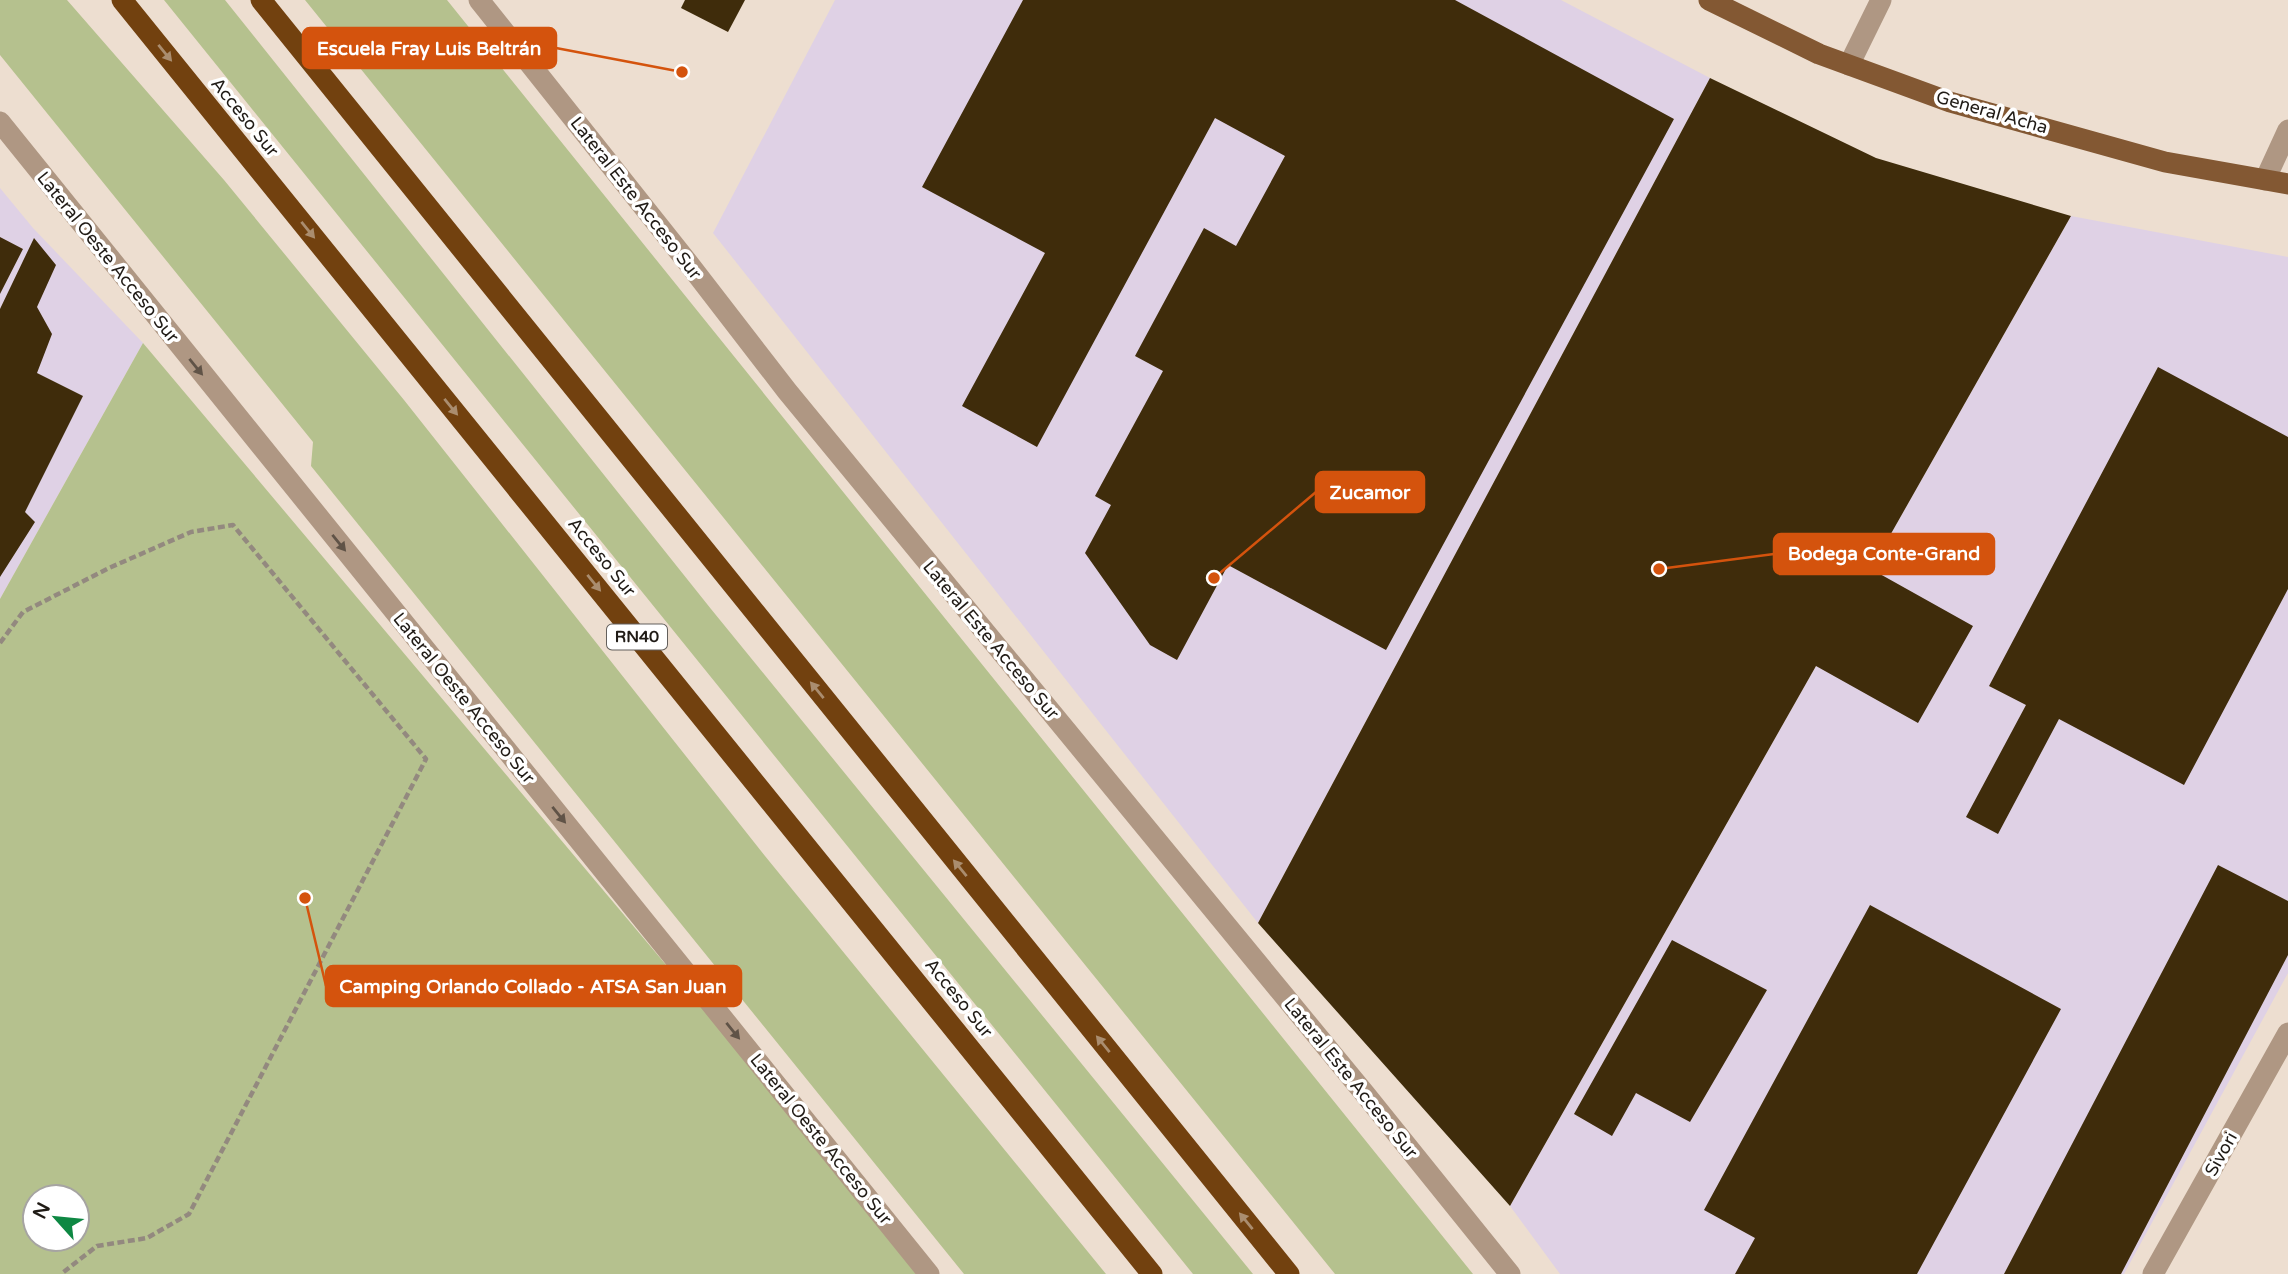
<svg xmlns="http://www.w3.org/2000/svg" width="2288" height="1274" font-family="'Varela Round',sans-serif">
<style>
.industrial{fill:#dfd1e5}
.green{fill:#b5c18e;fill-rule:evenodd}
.building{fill:#3f2c0b}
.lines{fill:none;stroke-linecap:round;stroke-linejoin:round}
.path{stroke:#93897f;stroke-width:4.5;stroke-dasharray:7 3.5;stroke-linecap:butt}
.minor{stroke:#af9783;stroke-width:21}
.major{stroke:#835833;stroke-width:21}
.highway{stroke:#72410f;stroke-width:21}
.oneway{fill:#aa8d6f}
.oneway2{fill:#605347}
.labels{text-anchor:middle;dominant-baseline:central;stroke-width:7;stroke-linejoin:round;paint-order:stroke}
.shield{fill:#fff;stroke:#635f5c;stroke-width:2}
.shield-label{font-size:16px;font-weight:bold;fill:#201b16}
.street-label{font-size:18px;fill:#201b16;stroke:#fff}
.leader{fill:none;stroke:#d4530d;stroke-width:2.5}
.callout-dot{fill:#d4530d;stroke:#fff;stroke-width:2.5}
.callout{fill:#d4530d;stroke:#d4530d;stroke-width:2.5}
.callout-label{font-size:19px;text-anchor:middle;font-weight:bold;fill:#fff}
</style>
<rect width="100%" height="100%" fill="#edded0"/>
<!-- industrial -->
<path class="industrial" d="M835,0H1561L1710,78L1258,923L713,233Z
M0,188L33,228L143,343L0,599Z
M2071,216L2288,257V973L2124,1274H1560L1510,1206Z"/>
<!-- green -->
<path class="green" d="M0,0H67L224,180L404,400L765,856L1106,1274H964L311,466L313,442L0,55Z
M164,0H225L711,609L1253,1274H1193Z
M305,0H447L1473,1274H1335Z
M143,343L926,1274H0V599ZM35,1197H77V1239H35Z"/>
<!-- building -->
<path class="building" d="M685,0H745L728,32L681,8Z
M1023,0H1455L1674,119L1386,650L1228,565L1177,660L1150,645L1085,553L1111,505L1095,496L1163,371L1135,356L1204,228L1236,246L1285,156L1215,118L1037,447L962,406L1045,253L922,187Z
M1710,78L1876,158L2071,216L1871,569L1973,626L1918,723L1816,666L1510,1206L1258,923Z
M0,237L23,249L0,294Z
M34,238L56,265L37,307L52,334L37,373L83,396L25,512L35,522L0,577V309Z
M2158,367L2288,437V589L2184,785L2059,719L1998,834L1966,817L2026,705L1989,686Z
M2218,865L2288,901V955L2121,1274H2004Z
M1870,905L2061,1009L1917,1274H1735L1755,1238L1704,1210Z
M1672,940L1767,990L1690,1122L1636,1093L1612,1136L1574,1114Z"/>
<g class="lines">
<!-- path -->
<path class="path" d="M0,643L23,612L109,568L191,532L233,525L426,759L189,1214L147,1238L97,1246L61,1274"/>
<!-- minor -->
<path class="minor" d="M479,0L689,264L787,391L1365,1094L1510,1274
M1849,65L1881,0
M0,122L929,1274
M2265,180L2288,130
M2153,1274L2288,1033"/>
<!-- major -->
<path class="major" d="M1709,0L1819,54L1950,102L2165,162L2288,184"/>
<!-- highway -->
<path class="highway" d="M122,0L1152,1274
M261,0L1289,1274"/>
</g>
<!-- one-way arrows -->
<defs><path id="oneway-solid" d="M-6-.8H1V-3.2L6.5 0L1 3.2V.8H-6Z" transform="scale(1.75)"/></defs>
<g class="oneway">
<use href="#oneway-solid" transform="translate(165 53) rotate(51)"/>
<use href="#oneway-solid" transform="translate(308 230) rotate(51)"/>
<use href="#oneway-solid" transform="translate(451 407) rotate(51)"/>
<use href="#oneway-solid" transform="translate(594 583) rotate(51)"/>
<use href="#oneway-solid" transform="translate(817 690) rotate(-129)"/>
<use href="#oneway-solid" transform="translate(960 868) rotate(-129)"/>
<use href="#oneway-solid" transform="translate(1103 1044) rotate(-129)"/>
<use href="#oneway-solid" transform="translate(1246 1221) rotate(-129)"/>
</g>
<g class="oneway2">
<use href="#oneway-solid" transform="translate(196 367) rotate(51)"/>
<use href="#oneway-solid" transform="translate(339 543) rotate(51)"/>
<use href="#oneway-solid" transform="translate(559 815) rotate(51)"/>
<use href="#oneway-solid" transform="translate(733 1031) rotate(51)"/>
</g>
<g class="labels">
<!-- shield labels -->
<rect class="shield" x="607" y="624.5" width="60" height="25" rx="5"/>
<g class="shield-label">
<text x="637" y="637">RN40</text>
</g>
<!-- street labels -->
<g class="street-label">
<text transform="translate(1992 112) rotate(16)">General Acha</text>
<text transform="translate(245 117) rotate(51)">Acceso Sur</text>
<text transform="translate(636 198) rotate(52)">Lateral Este Acceso Sur</text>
<text transform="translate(108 257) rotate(51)">Lateral Oeste Acceso Sur</text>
<text transform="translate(602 557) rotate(51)">Acceso Sur</text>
<text transform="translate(991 640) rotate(50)">Lateral Este Acceso Sur</text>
<text transform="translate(464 698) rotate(51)">Lateral Oeste Acceso Sur</text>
<text transform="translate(959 998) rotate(51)">Acceso Sur</text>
<text transform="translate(1351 1078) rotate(51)">Lateral Este Acceso Sur</text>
<text transform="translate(821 1139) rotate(51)">Lateral Oeste Acceso Sur</text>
<text transform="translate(2221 1154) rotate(-61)">Sivori</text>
</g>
</g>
<!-- callouts -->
<path class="leader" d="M682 72L556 48M1214 578L1316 492M1659 569L1774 554M305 898L326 986"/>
<g class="callout-dot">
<circle cx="682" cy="72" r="7"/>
<circle cx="1214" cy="578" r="7"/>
<circle cx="1659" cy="569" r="7"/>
<circle cx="305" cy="898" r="7"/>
</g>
<g class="callout">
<rect x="303" y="28" width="253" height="40" rx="7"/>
<rect x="1316" y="472" width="108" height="40" rx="7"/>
<rect x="1774" y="534" width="220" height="40" rx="7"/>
<rect x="326" y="966" width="415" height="40" rx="7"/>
</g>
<g class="callout-label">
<text x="429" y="55">Escuela Fray Luis Beltrán</text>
<text x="1370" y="499">Zucamor</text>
<text x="1884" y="560">Bodega Conte-Grand</text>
<text x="533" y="993">Camping Orlando Collado - ATSA San Juan</text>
</g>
<!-- north arrow -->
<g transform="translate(56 1218) rotate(297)"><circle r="33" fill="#ffffff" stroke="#a6a4a2" stroke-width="2"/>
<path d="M0-5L12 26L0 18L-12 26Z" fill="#0e8843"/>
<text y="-10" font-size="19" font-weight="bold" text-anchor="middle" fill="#201b16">N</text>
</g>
</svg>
